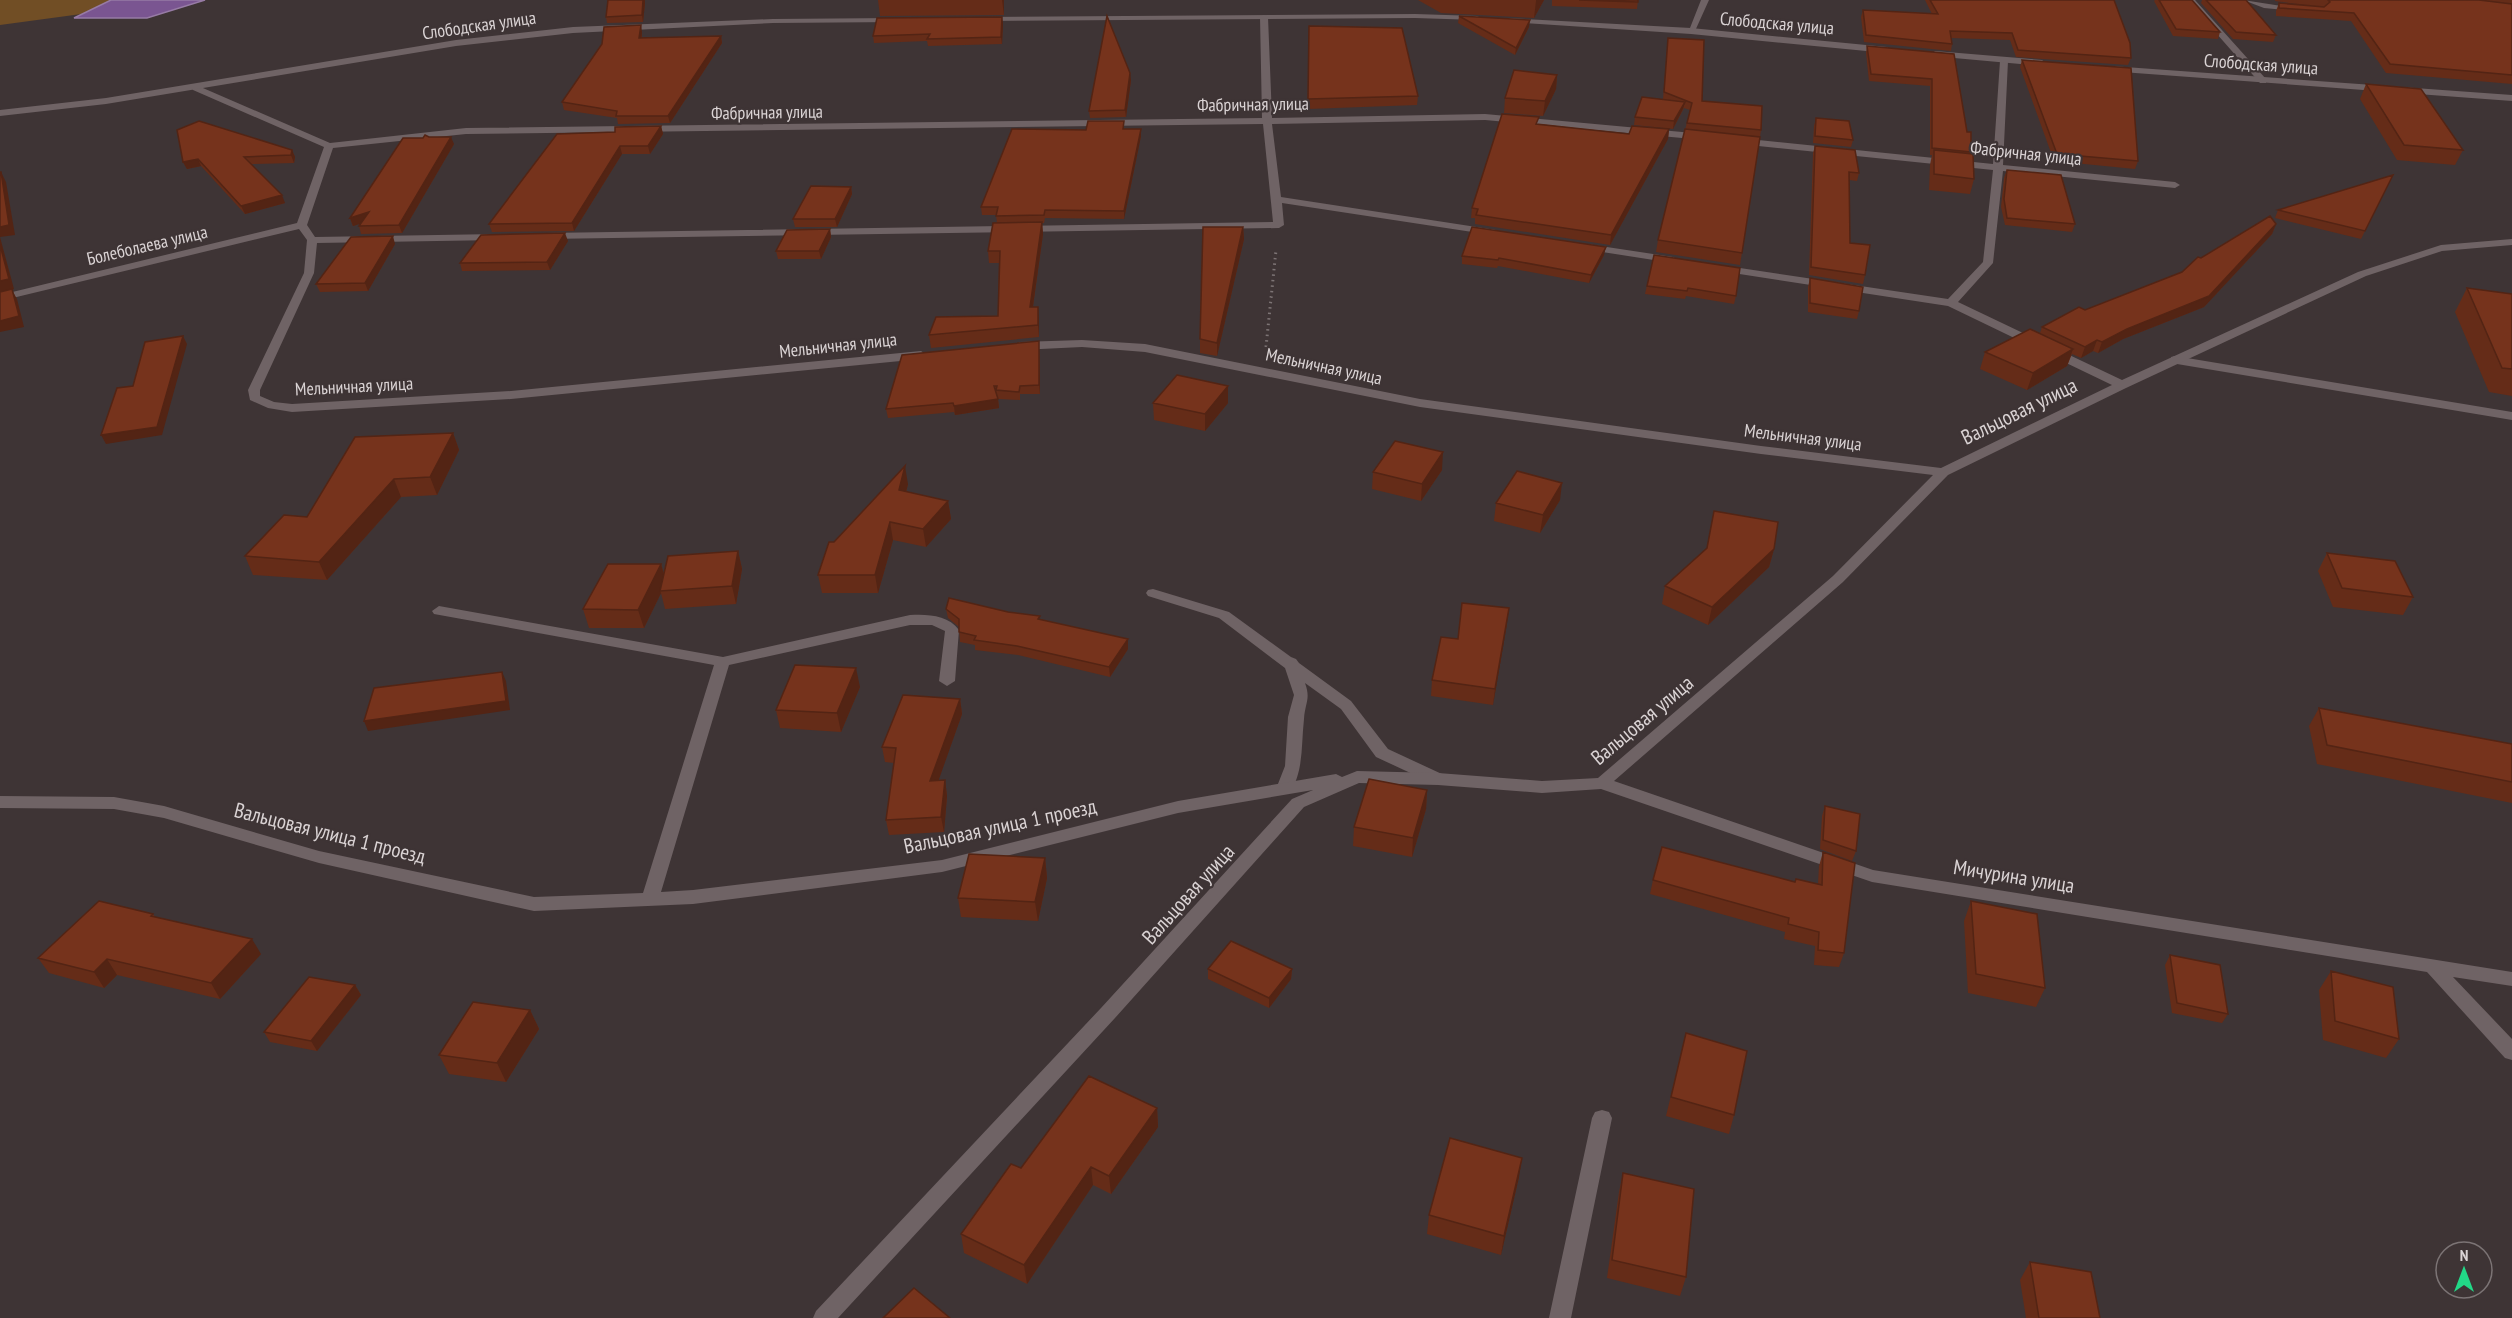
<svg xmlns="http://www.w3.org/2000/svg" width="2512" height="1318" font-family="'PT Sans Narrow',sans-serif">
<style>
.green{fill:#714e25}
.water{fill:#7a5591;stroke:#977ba5;stroke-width:1.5}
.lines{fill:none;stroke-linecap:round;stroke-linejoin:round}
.path{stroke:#7d7475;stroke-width:3;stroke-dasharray:1.5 4;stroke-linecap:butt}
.service{fill:#6f6365;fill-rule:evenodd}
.minor{fill:#6f6365;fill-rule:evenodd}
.tertiary{fill:#6f6365;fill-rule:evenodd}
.wall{fill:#652c18}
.shaded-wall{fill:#532414}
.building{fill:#76331c;stroke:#532414;stroke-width:1.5}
.labels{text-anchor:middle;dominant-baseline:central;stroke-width:4.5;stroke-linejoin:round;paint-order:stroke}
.far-street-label{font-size:18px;fill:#dad3d4;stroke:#3e3435}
.street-label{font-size:21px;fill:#dad3d4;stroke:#3e3435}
</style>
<rect width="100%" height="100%" fill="#3e3435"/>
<!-- green -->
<path class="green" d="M0,0H185L0,25Z"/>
<!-- water -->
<path class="water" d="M111,0H205L147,18H74Z"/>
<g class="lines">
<!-- path -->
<path class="path" d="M1266,347L1276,250"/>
<!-- service -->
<path class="service" d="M2175,356L2512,412V420L2171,363V357Z
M1153,589L1229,612L1291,657L1296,659L1299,663L1351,701L1388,749L1444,775L1446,779L1444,783H1432L1376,757L1341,709L1305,683C1311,699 1305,703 1304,719C1301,745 1304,770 1290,793H1278L1276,789L1285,766L1288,717L1294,695L1285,668L1219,618L1148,596L1146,593L1148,590Z"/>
<!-- minor -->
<path class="minor" d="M1701,0H1709L1695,31L1688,33Z
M2187,0H2195L2266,79V83H2260Z
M2243,0L2301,9L2297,11L2264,8Z
M1264,15L1268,17L1272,118L1485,114L1704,134L1709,137L1704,140L1485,120L1272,124L1281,197L1496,230V234L1492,235L1282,203L1284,225L1279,228L546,239L541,236L546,233L1273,222L1263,124L466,134L333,148L307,225L315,237L498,234L503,237L498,240L317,243L314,273L260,390V396L274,402L292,404L511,391L921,351L927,355L921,359L511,399L292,412L268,408L250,400L248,390L304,273L307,240L299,229L0,301V295L297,223L324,147L193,90L192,88L196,85L330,143L466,128L1262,118L1260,17Z
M2004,58L2008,61L2003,165L2175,182L2180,185L2175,188L2003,171L1993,263L1958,302L2122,380L2358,272L2441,245L2512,239V245L2442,251L2366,276L2126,388L1948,475L1843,582L1614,781L1873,870L2512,972V986L2453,977L2512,1039V1060L2505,1058L2427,972L1872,882L1601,789L1542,793L1438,785L1359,783L1304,807L1115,1018L838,1318H813L816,1311L1101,1008L1292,799L1313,790L1178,813L942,872L693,904L534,911L319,863L164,818L114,809L0,808V796L114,797L164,806L319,851L534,897L643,893L714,665L434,614L432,611L439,606L723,657L910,615C928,614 948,615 959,630L955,681L947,686L939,681L945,631L932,625H910L729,665L661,892L693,890L942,860L1178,801L1336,774L1342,777L1357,771L1438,773L1542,781L1598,778L1833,576L1933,475L1761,454L1420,407L1145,352L1082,347L1020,350L1014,346L1020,342L1082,340L1145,344L1420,399L1761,446L1941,468L2112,385L1948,306L1720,271L1715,268L1720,265L1948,299L1983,262L1993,170L1739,144L1734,141L1739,138L1993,164L2000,61Z
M1587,244L1673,257L1678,260L1673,263L1583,249V245Z
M1602,1110L1609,1112L1612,1118L1571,1318H1549L1592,1118L1595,1112Z"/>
<!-- tertiary -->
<path class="tertiary" d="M1415,14L1477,16L1481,18L1477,20L1415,18L982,21L978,19L982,17Z
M895,18L899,20L898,22L773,23L573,33L456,46L106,104L0,116V110L106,98L456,40L573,27L773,19Z
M1507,18L1691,28L1887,47L1891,50L1887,53L1691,34L1510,22L1506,20Z
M1935,51L2042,60L2046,63L2042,66L1932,56L1931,54Z
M2111,66L2512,95V101L2108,71V67Z"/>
</g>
<!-- wall -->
<path class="wall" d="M608,0H645V3L643,22L607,23L606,17Z
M878,0H1004V15L880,16Z
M1418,0H1544L1534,18L1441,13Z
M1552,0H1638L1637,9L1552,6Z
M1925,0H2114L2131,58L2128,65L2016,57L2010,40L1951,38L1952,44L1951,51L1864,42L1861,17L1863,10L1932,14Z
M2155,0H2192L2220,32L2218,39L2173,36L2154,1Z
M2202,0H2246L2276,35L2273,42L2233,39L2201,3Z
M2275,0H2512V84L2386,73L2351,21L2276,16V11L2279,3L2311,6L2275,1Z
M1459,16L1529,27L1515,55L1458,23Z
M1003,23L1002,44L928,46L927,41L874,43L873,36Z
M1309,26L1418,96L1417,105L1308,109Z
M642,32V38L721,36L722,43L670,123L618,124L617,118L564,110L562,102Z
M1668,38L1702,101L1761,130L1740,265L1656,252L1658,240L1690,110L1684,108L1673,129L1634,125L1635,117L1663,99Z
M1867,46L1954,54L1971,152L1974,179L1970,194L1929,190L1930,165L1932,155H1930V86L1869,81L1866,53Z
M2022,60L2138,161L2135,169L2054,161L2020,67Z
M1557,75L1556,89L1543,116L1504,113L1505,98Z
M1131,80L1126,117L1090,118L1089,111Z
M2366,84L2463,150L2455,165L2397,160L2360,99Z
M1816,118L1853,140L1851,147L1813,143L1814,126Z
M1539,124L1629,134L1669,129L1668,139L1610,245L1475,224V218H1471L1472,208Z
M661,126L663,134L650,154H622L574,231L492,232L489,224L615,132Z
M1124,129H1141V136L1124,219L1045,218L1044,223H1042L1043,234L1033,307L1039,320V337L931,348L929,335L998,316L999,263H989L988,251L997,223L996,215H982L981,207L1086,130Z
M429,137L454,144L402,233L361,234L359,226L361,223L353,226L350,218Z
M1815,146L1859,173L1857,181L1849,180L1850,243L1865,275L1863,284L1809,275L1813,153Z
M292,150L295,157L294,163L251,164L285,203L245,214L201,166L187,169L183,162Z
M2007,170L2075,224L2072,232L2005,225L2001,207L2004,178Z
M2389,183L2361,239L2275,218L2278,210Z
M851,187L852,194L837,227H795L793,219Z
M2276,224L2272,234L2204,307L2123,339L2098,353L2093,351L2081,358L2072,354L2067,366L2027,390L1980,369L1985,352L2040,333L2042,327L2182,272L2201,258Z
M1243,227L1244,239L1217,356L1200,353V339Z
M830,229L831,237L821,259H778L776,251Z
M568,241L550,270L462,271L460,263Z
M395,244L368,291L320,292L316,284Z
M1604,255L1589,283L1498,266L1497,268L1462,264V256Z
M1654,255L1736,296L1734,304L1686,296L1685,299L1645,294Z
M1810,278L1859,311L1857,319L1808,312V287Z
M2467,288L2512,294V396L2489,392L2455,312Z
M1039,350L1040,394H1020V400L998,399L999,408L955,415L954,412L888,418L886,409Z
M1228,386V403L1205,431L1154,420L1153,403Z
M453,433L459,450L437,495L401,497L327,580L253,575L245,556L307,517Z
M1442,470L1421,501L1372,489L1373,472Z
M908,484L906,492L948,501L951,519L926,547L893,540L878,593H822L818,575L834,542Z
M1560,500L1540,533L1494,521L1496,503Z
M1774,549L1769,567L1708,625L1662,604L1665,586Z
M738,551L742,569L736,604L665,609L661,593L644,628H589L583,609L661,564L664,574Z
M2327,553L2413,597L2403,615L2333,607L2318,571Z
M946,609L1040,619L1128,649L1110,677L1018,655L975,650V645L960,642L959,627L948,618Z
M1507,623L1493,705L1431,696L1432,680L1458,639Z
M860,687L841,732L780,728L776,710Z
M960,699L962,714L938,781L945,780L947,796L944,832L889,835L886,820L894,763L885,762L882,747Z
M2319,708L2512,744V803L2317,764L2309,726Z
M1427,790L1426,809L1412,857L1353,846L1354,827Z
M1825,806L1856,851L1852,861L1820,849L1822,816Z
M1823,852L1844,953L1839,967L1814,965L1815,946L1784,939L1785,932L1650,894L1653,880L1795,882L1818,884L1819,866Z
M1045,858L1047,878L1038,921L961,917L958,898Z
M1971,901L2045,988L2036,1007L1968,993L1964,921Z
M153,914L155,917L261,954L220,999L117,975L104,988L49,973L38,958Z
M2170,955L2228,1014L2222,1023L2172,1013L2165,965Z
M1208,969H1292L1291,979L1269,1008L1208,979Z
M2331,971L2399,1039L2386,1058L2323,1040L2319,990Z
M355,985L361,995L317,1051L270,1042L264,1032Z
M530,1010L539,1029L506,1082L449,1074L439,1055Z
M1686,1033L1734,1115L1729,1134L1666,1116Z
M1157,1108L1158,1127L1111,1194L1093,1185L1027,1284L964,1253L961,1234L1021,1168Z
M1623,1173L1686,1277L1680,1296L1607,1278L1619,1192Z
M1519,1177L1501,1255L1427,1234L1429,1215Z
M2030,1262L2100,1318H2026L2020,1280Z"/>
<!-- shaded-wall -->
<path class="shaded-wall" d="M643,0H645V3L643,22L642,15Z
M1002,0H1004V15Z
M1536,0H1544L1534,18L1536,1Z
M1002,17L1003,23L1002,44L1001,37Z
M1530,20L1529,27L1515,55L1516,48Z
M641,25L642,32L641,45L639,38Z
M721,36L722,43L670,123L668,116Z
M1130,73L1131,80L1126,117L1125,110Z
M1557,75L1556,89L1543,116L1545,101Z
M1685,102L1683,109L1673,129L1674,121Z
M661,126L663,134L650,154L648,146Z
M1141,129V136L1124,219V211Z
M1669,129L1668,139L1610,245L1611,235Z
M451,137L454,144L402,233L399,225Z
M620,146L622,154L574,231L572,223Z
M292,150L295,157L294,163L291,155Z
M198,159L201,166L187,169L183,162Z
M1,172L6,182L15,235L0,237L14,289L12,290L17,299L24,327L0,332V227Z
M851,187L852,194L837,227L835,219Z
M282,195L285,203L245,214L241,206Z
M369,212L372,220L353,226L350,218Z
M1042,222L1043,234L1031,320L1030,307Z
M2276,224L2272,234L2204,307L2123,339L2098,353L2102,342Z
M1243,227L1244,239L1217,356V343Z
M830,229L831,237L821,259L819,251Z
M565,233L568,241L550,270L547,262Z
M393,236L395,244L368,291L365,283Z
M1606,247L1604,255L1589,283L1591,275Z
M1038,307L1039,320V337L1038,325Z
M183,336L187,344L162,435L106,444L101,435Z
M2097,340L2093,351L2081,358L2085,347Z
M1039,341V350L1040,394L1039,385Z
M2073,349L2067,366L2027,390L2033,373Z
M1228,386V403L1205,431V414Z
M998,399L999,408L955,415L954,406Z
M453,433L459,450L437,495L430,477Z
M1443,452L1442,470L1421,501L1422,484Z
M905,466L908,484L902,508L899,490Z
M394,479L401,497L327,580L319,562Z
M1562,483L1560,500L1540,533L1543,515Z
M948,501L951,519L926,547L923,529Z
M890,522L893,540L878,593L875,575Z
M1774,549L1769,567L1708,625L1712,607Z
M738,551L742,569L736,604L732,586Z
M661,564L666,582L660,591L661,593L644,628L638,610Z
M1509,608L1507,623L1493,705L1495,689Z
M1128,639V649L1110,677L1109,667Z
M856,668L860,687L841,732L837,713Z
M502,672L506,681L510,710L368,731L364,721Z
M960,699L962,714L933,796L930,781Z
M945,780L947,796L944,832L941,817Z
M1427,790L1426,809L1412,857L1413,838Z
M1045,858L1047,878L1038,921L1035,902Z
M252,939L261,954L220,999L211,983Z
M107,959L117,975L104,988L94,972Z
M1292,969L1291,979L1269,1008V998Z
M355,985L361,995L317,1051L311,1041Z
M530,1010L539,1029L506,1082L497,1063Z
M1157,1108L1158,1127L1111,1194L1109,1176Z
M1522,1158L1519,1177L1501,1255L1504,1236Z
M1091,1167L1093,1185L1027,1284L1024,1265Z"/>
<!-- building -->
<path class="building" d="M608,0H643L642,15L606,17Z
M1579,0H1638V2Z
M1930,0H2114L2130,43L2131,58L2018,50L2012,33L1950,31L1952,44L1866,35L1863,10L1938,14Z
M2159,0H2192L2220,32L2176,29Z
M2206,0H2246L2276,35L2236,32Z
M2328,0H2479L2512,4V75L2390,64L2354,13L2279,8V3L2324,7L2330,2Z
M1107,16L1130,73L1125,110L1089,111Z
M1459,16L1530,20L1516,48Z
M1002,17L1001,37L927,39L930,34L873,36L877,18Z
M641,25L639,38L721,36L668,116H616L617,111L562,102L602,44L604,27Z
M1309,26L1402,28L1418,96L1308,99Z
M1668,38L1704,40L1702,101L1762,106L1761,130L1687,123L1692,103L1664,92Z
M1867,46L1954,54L1967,132H1971V152L1932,148V79L1871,74Z
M2022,60L2131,68L2138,161L2057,154Z
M1514,70L1557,75L1545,101L1505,98Z
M2366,84L2421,89L2463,150L2404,145Z
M1642,97L1685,102L1674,121L1635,117Z
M1502,114L1539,117L1536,124L1629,134L1632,126L1669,129L1611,235L1476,215L1478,209L1472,208Z
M1816,118L1849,121L1853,140L1815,136Z
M199,121L292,150L291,155L244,157L282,195L241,206L198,159L183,162L177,130Z
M1088,121H1124L1123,129H1141L1124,211L1045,210L1044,215L996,216L998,207H981L1012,129L1086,130Z
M661,126L648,146H620L572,223L489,224L557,134L615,132V127Z
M1685,129L1760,137L1742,253L1658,240Z
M425,135L429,137H451L399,225L359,226L369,212L350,218L403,138H423Z
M1815,146L1855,150L1859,173L1849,172L1850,243L1870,245L1865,275L1811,267Z
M1934,150L1973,154L1974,179L1934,174Z
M2007,170L2061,175L2075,224L2007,218L2004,199Z
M0,172H1L9,225L0,227Z
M2393,175L2365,231L2278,210Z
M811,186L851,187L835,219H793Z
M2270,216L2276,224L2209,296L2127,329L2102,342L2097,340L2085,347L2042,327L2079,307L2085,310L2182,272L2198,257L2201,258Z
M1042,222L1030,307H1038V325L929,335L936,317L998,316L1000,251H988L993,223Z
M1203,227H1243L1217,343L1200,339Z
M1472,227L1606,247L1591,275L1499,258L1498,260L1462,256Z
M830,229L819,251H776L787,230Z
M565,233L547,262L460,263L481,235Z
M393,236L365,283L316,284L351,237Z
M0,245L9,279L0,281Z
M1654,255L1740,268L1736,296L1688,288L1687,291L1647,286Z
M1810,278L1863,287L1859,311L1810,303Z
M2467,288L2512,294V369L2502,368Z
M12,289L19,316L0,321V292Z
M2030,329L2073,349L2033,373L1985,352Z
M183,336L157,427L101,435L117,388L133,386L145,342Z
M1039,341V385L1020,386L1019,392L996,390L997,386H994L998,399L954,406L953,403L886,409L902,355Z
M1177,375L1228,386L1205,414L1153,403Z
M453,433L430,477L394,479L319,562L245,556L284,515L307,517L355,437Z
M1395,441L1443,452L1422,484L1373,472Z
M905,466L899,490L948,501L923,529L890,522L875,575H818L829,542H834Z
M1517,471L1562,483L1543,515L1496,503Z
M1714,511L1778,522L1774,549L1712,607L1665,586L1707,548Z
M738,551L732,586L660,591L668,556Z
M2327,553L2395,561L2413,597L2342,588Z
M608,564H661L638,610L583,609Z
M949,598L1008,612L1040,616L1038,619L1128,639L1109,667L1017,646L974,640L976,636L959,632V619L946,609Z
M1462,603L1509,608L1495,689L1432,680L1441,637L1458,639Z
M795,665L856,668L837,713L776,710Z
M502,672L506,701L364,721L374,688Z
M903,695L960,699L930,781L945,780L941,817L886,820L896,748L882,747Z
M2319,708L2512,744V782L2327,745Z
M1369,779L1427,790L1413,838L1354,827Z
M1825,806L1860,814L1856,851L1823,840Z
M1662,847L1795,882L1796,879L1822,885L1823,852L1855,863L1844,953L1818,950L1819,932L1788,924L1789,918L1653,880Z
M969,854L1045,858L1035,902L958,898Z
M99,901L153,914L151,916L252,939L211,983L107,959L94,972L38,958Z
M1971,901L2037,914L2045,988L1976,974Z
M1231,941L1292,969L1269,998L1208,969Z
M2170,955L2220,965L2228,1014L2177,1003Z
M2331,971L2393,987L2399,1039L2335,1021Z
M309,977L355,985L311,1041L264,1032Z
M473,1002L530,1010L497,1063L439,1055Z
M1686,1033L1747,1051L1734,1115L1671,1097Z
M1089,1076L1157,1108L1109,1176L1091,1167L1024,1265L961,1234L1011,1164L1021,1168Z
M1450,1138L1522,1158L1504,1236L1429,1215Z
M1623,1173L1694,1189L1686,1277L1612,1260Z
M2030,1262L2091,1272L2100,1318H2039Z
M914,1288L950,1318H883Z"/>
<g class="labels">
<!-- far-street labels -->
<g class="far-street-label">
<text transform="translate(1777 23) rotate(5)">Слободская улица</text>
<text transform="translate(479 25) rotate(-8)">Слободская улица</text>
<text transform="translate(2261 64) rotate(4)">Слободская улица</text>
<text transform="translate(1253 104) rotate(-1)">Фабричная улица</text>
<text transform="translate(767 112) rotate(-1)">Фабричная улица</text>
<text transform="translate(2026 153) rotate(6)">Фабричная улица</text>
<text transform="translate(147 245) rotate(-13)">Болеболаева улица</text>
<text transform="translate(838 345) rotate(-6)">Мельничная улица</text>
<text transform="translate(1324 366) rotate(12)">Мельничная улица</text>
<text transform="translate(354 386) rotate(-3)">Мельничная улица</text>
<text transform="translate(1803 437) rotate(7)">Мельничная улица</text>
</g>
<!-- street labels -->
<g class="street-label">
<text transform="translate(2019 411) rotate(-26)">Вальцовая улица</text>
<text transform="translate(1642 720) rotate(-40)">Вальцовая улица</text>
<text transform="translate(1000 826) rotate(-12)">Вальцовая улица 1 проезд</text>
<text transform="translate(330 833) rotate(14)">Вальцовая улица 1 проезд</text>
<text transform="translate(2014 876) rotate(9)">Мичурина улица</text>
<text transform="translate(1188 894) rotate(-48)">Вальцовая улица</text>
</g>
</g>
<!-- north arrow -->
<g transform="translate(2464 1270)"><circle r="28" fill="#3e3435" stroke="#7c7475" stroke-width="1.5"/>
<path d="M0-4.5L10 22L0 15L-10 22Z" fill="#22d887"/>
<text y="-9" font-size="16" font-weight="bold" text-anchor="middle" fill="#dad3d4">N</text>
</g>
</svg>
